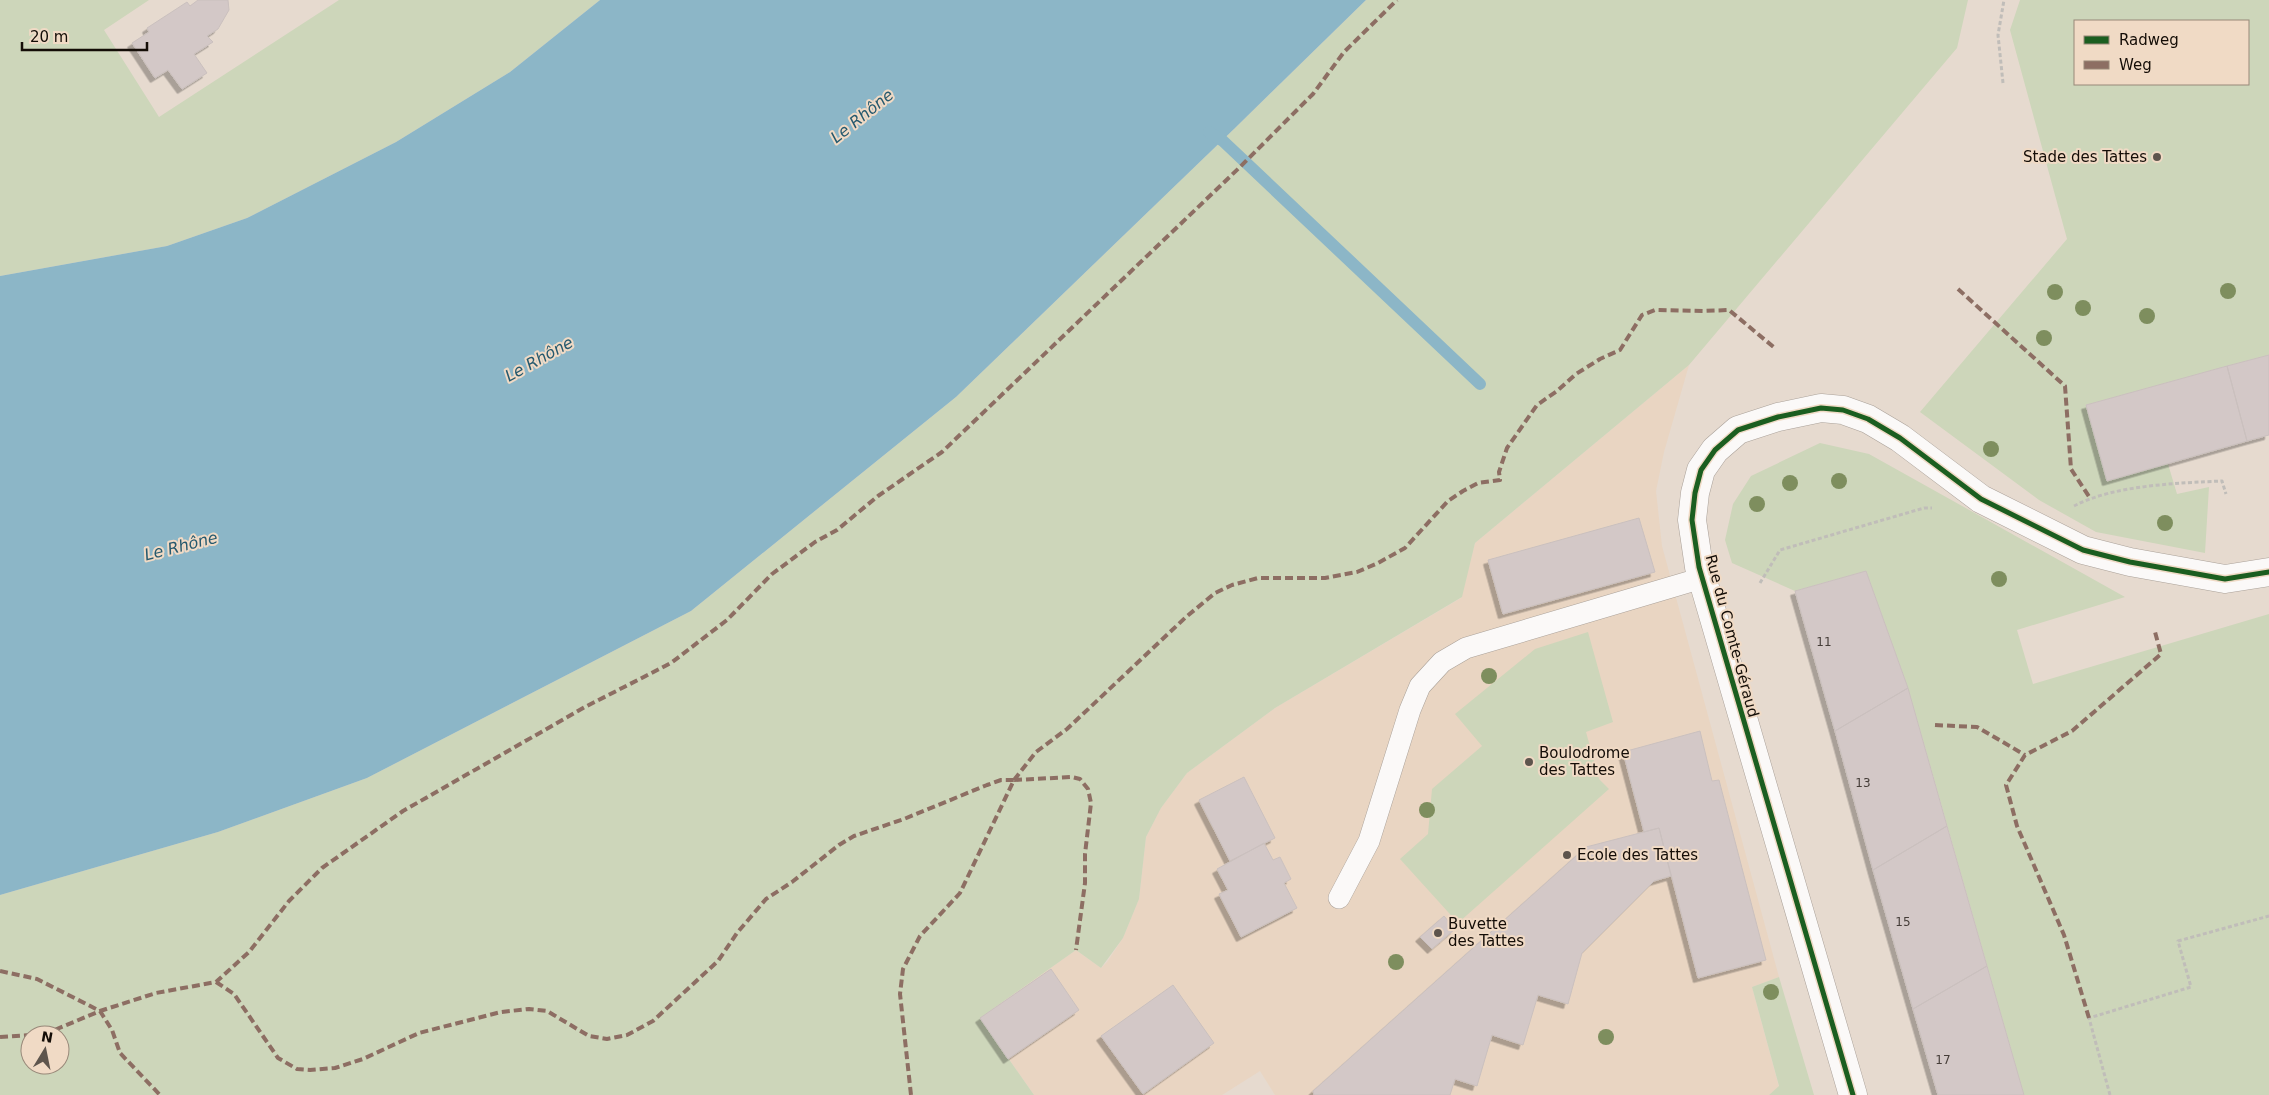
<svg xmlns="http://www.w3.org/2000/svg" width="2269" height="1095" font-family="'DejaVu Sans',sans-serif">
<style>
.built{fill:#e9d5c2}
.green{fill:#cdd6ba;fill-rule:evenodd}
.water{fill:#8cb6c7}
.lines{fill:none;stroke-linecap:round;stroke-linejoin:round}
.stream{stroke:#8cb6c7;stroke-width:12}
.building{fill:#d3c8c7;stroke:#cac0be;filter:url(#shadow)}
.service-casing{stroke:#aaa199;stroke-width:22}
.minor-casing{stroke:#aaa199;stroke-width:29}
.path{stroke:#c0bdb9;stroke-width:3;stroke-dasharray:4 2.5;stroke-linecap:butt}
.service{stroke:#fbf9f8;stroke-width:21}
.minor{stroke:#fbf9f8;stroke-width:28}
.quiet{stroke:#8d6e63;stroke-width:4;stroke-dasharray:8 4;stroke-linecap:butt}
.cycleway-casing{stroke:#f0dac5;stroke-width:8}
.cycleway{stroke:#1b5e20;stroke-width:5}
.tree{fill:#7e8e5e}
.poi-dot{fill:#5e554d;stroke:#f0dac5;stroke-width:2}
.labels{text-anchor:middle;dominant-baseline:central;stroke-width:4;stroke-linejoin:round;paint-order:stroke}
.number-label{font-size:12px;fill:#453d38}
.poi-label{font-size:15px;fill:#140d07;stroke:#f0dac5;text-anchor:start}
.street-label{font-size:15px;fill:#140d07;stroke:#f0dac5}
.water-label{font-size:16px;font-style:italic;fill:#25596e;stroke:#f0dac5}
</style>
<defs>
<filter id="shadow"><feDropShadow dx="-4.5" dy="4.5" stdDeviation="0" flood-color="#0004"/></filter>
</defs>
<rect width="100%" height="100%" fill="#e6dacf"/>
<!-- built -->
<path class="built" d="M1689,365L1664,452L1656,491L1662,546L1779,977L1752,987L1779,1087L1769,1095H1275L1260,1071L1222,1095H1034L980,1018L1076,950L1101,968L1107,962L1123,938L1139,899L1146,837L1161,808L1187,773L1275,708L1461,598L1475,543Z"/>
<!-- green -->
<path class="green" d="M0,0H149L104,30L159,117L339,0H600L510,72L396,142L247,218L167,246L0,276Z
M1366,0H1968L1957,48L1689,365L1475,543L1462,597L1275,708L1187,773L1161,808L1146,837L1139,899L1123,938L1101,968L1076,950L980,1018L1034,1095H0V895L218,832L367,778L691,611L956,397L1234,129ZM30,1035H60V1065H30Z
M2020,0H2269V355L2086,405L2107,480L2168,464L2177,494L2209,487L2205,553L2096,532L2039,500L1920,412L2067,239L2010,30ZM2075,21H2248V84H2075Z
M1820,443L1869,454L2125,597L2017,630L2033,684L2269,614V1095H2024L1908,688L1866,571L1795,591L1732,563L1725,540L1733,504L1751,476Z
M1588,632L1613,722L1586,732L1599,779L1609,789L1458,923L1400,859L1428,834L1432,789L1482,746L1455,714L1535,649Z
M1779,977L1814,1095H1769L1779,1086L1752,987Z"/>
<!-- water -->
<path class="water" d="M600,0H1366L1234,129L956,397L691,611L367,778L218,832L0,895V276L167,246L247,218L396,142L510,72Z"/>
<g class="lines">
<!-- stream -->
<path class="stream" d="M1209,132L1223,141L1480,384"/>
</g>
<!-- building -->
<path class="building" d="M198,0H228L229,10L218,29L207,36L213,42L194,54L207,73L182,89L168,70L155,78L132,43L149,32L147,28L187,2L190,6Z
M2269,355V435L2247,441L2227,366Z
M2227,366L2247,441L2107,481L2086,405Z
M1639,518L1655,572L1503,614L1488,560Z
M1866,571L1908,688L1835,731L1795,591Z
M1908,688L1947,826L1873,870L1835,731Z
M1700,731L1712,781L1719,780L1766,960L1698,978L1659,828L1644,832L1623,752Z
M1244,777L1275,838L1230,861L1199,800Z
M1947,826L1987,966L1913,1009L1873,870Z
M1659,828L1671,876L1654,881L1582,953L1568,1004L1538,995L1523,1045L1492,1035L1477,1086L1455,1079L1450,1095H1314L1313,1091L1586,847Z
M1264,843L1273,860L1280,857L1291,879L1284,883L1297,908L1241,937L1219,894L1228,890L1217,869Z
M1444,916L1455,929L1432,949L1420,937Z
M1987,966L2024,1095H1938L1913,1009Z
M1051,969L1079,1010L1008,1059L980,1018Z
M1173,985L1214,1043L1143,1094L1101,1036Z"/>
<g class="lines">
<!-- service casing -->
<g class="service-casing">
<path id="service" d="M1339,898L1369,841L1410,710L1420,686L1442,662L1466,648L1702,578"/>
</g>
<!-- minor casing -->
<g class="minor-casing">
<path id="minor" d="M1853,1095L1699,567L1692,520L1695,493L1701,470L1715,450L1738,430L1778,417L1821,408L1843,410L1868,419L1900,438L1981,499L2083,550L2130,562L2225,579L2269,572"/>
</g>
<!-- path -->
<path class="path" d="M2003,83L1998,35L2004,0
M2074,506C2114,485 2178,483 2222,481L2226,494
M1760,583L1780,550L1924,508H1932
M2110,1095L2089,1018L2191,987L2178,941L2269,916"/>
<!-- service -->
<use href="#service" class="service"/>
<!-- minor -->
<use href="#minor" class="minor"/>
<!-- quiet -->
<path class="quiet" d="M1958,289L2065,386L2071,469L2090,498
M1935,725L1977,727L2025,755
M1014,780L1036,752L1067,729L1186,617L1215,593L1232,585L1258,578H1325L1357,572L1378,563L1405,548L1448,501L1463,491L1478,483L1500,480L1499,472L1507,448L1537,405L1557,391L1576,374L1600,359L1620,350L1642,315L1655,310L1703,311L1729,310L1776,349
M1014,780L1072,777L1080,779L1088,789L1091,803L1085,854V883L1076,950
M0,971L37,979L100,1011L112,1030L120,1053L160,1095
M216,982L234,994L278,1058L297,1069L310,1070L335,1068L363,1059L419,1033L501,1012L529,1009L547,1011L589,1036L607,1039L627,1035L653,1021L718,961L737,933L766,899L792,882L839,845L854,836L904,819L987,785L1001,780H1014L960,893L920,936L903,969L900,994L911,1095
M2089,1018L2064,935L2017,826L2006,785L2025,755L2072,731L2161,654L2155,632
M32,1035L45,1034L100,1011L156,993L216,982L249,952L289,901L322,868L403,811L585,707L671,663L727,620L772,574L815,542L837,530L878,496L942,452L1239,168L1313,94L1344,52L1397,0
M0,1037L30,1035"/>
<!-- cycleway casing -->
<g class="cycleway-casing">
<path id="cycleway" d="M1853,1095L1699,567L1692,520L1695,493L1701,470L1715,450L1738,430L1778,417L1821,408L1843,410L1868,419L1900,438L1981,499L2083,550L2130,562L2225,579L2269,572"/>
</g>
<!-- cycleway -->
<use href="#cycleway" class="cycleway"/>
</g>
<!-- trees -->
<g class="tree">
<circle cx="2228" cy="291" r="8"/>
<circle cx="2055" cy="292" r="8"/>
<circle cx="2083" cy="308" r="8"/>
<circle cx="2147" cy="316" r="8"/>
<circle cx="2044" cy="338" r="8"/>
<circle cx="1991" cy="449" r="8"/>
<circle cx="1839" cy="481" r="8"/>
<circle cx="1790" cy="483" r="8"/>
<circle cx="1757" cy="504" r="8"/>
<circle cx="2165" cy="523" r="8"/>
<circle cx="1999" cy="579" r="8"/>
<circle cx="1489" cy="676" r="8"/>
<circle cx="1427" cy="810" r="8"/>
<circle cx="1396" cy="962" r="8"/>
<circle cx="1771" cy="992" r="8"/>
<circle cx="1606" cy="1037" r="8"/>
</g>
<!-- markers -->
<g class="poi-dot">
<circle cx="2157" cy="157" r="5"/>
<circle cx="1529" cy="762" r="5"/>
<circle cx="1567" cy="855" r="5"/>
<circle cx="1438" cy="933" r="5"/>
</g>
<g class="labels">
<!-- number labels -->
<g class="number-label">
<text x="1824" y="642">11</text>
<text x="1863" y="783">13</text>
<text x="1903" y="922">15</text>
<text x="1943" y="1060">17</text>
</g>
<!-- poi labels -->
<g class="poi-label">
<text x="2147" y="157" text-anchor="end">Stade des Tattes</text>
<text x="1539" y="753">Boulodrome<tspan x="1539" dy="17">des Tattes</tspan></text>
<text x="1577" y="855">Ecole des Tattes</text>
<text x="1448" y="924">Buvette<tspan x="1448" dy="17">des Tattes</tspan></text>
</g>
<!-- street labels -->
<g class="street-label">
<text transform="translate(1732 636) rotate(75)">Rue du Comte-Géraud</text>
</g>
<!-- water labels -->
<g class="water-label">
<text transform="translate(862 116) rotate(-39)">Le Rhône</text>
<text transform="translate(539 359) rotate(-29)">Le Rhône</text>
<text transform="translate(181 546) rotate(-14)">Le Rhône</text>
</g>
</g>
<!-- legend -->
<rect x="2074" y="20" width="175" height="65" fill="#f0dac5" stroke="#988879"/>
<rect x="2084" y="36" width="25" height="8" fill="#1b5e20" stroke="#988879"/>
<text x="2119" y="45" font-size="15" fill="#140d07">Radweg</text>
<rect x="2084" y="61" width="25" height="8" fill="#8d6e63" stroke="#988879"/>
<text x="2119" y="70" font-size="15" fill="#140d07">Weg</text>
<!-- north arrow -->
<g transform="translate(45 1050) rotate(10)"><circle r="24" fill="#f0dac5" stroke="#988879"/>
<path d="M0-4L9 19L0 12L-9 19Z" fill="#5e554d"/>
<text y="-8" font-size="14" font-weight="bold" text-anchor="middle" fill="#140d07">N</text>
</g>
<!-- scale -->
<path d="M22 42v8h125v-8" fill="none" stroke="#140d07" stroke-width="2.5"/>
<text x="30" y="42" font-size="15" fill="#140d07" stroke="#f0dac5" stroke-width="4" paint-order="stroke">20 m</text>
</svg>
